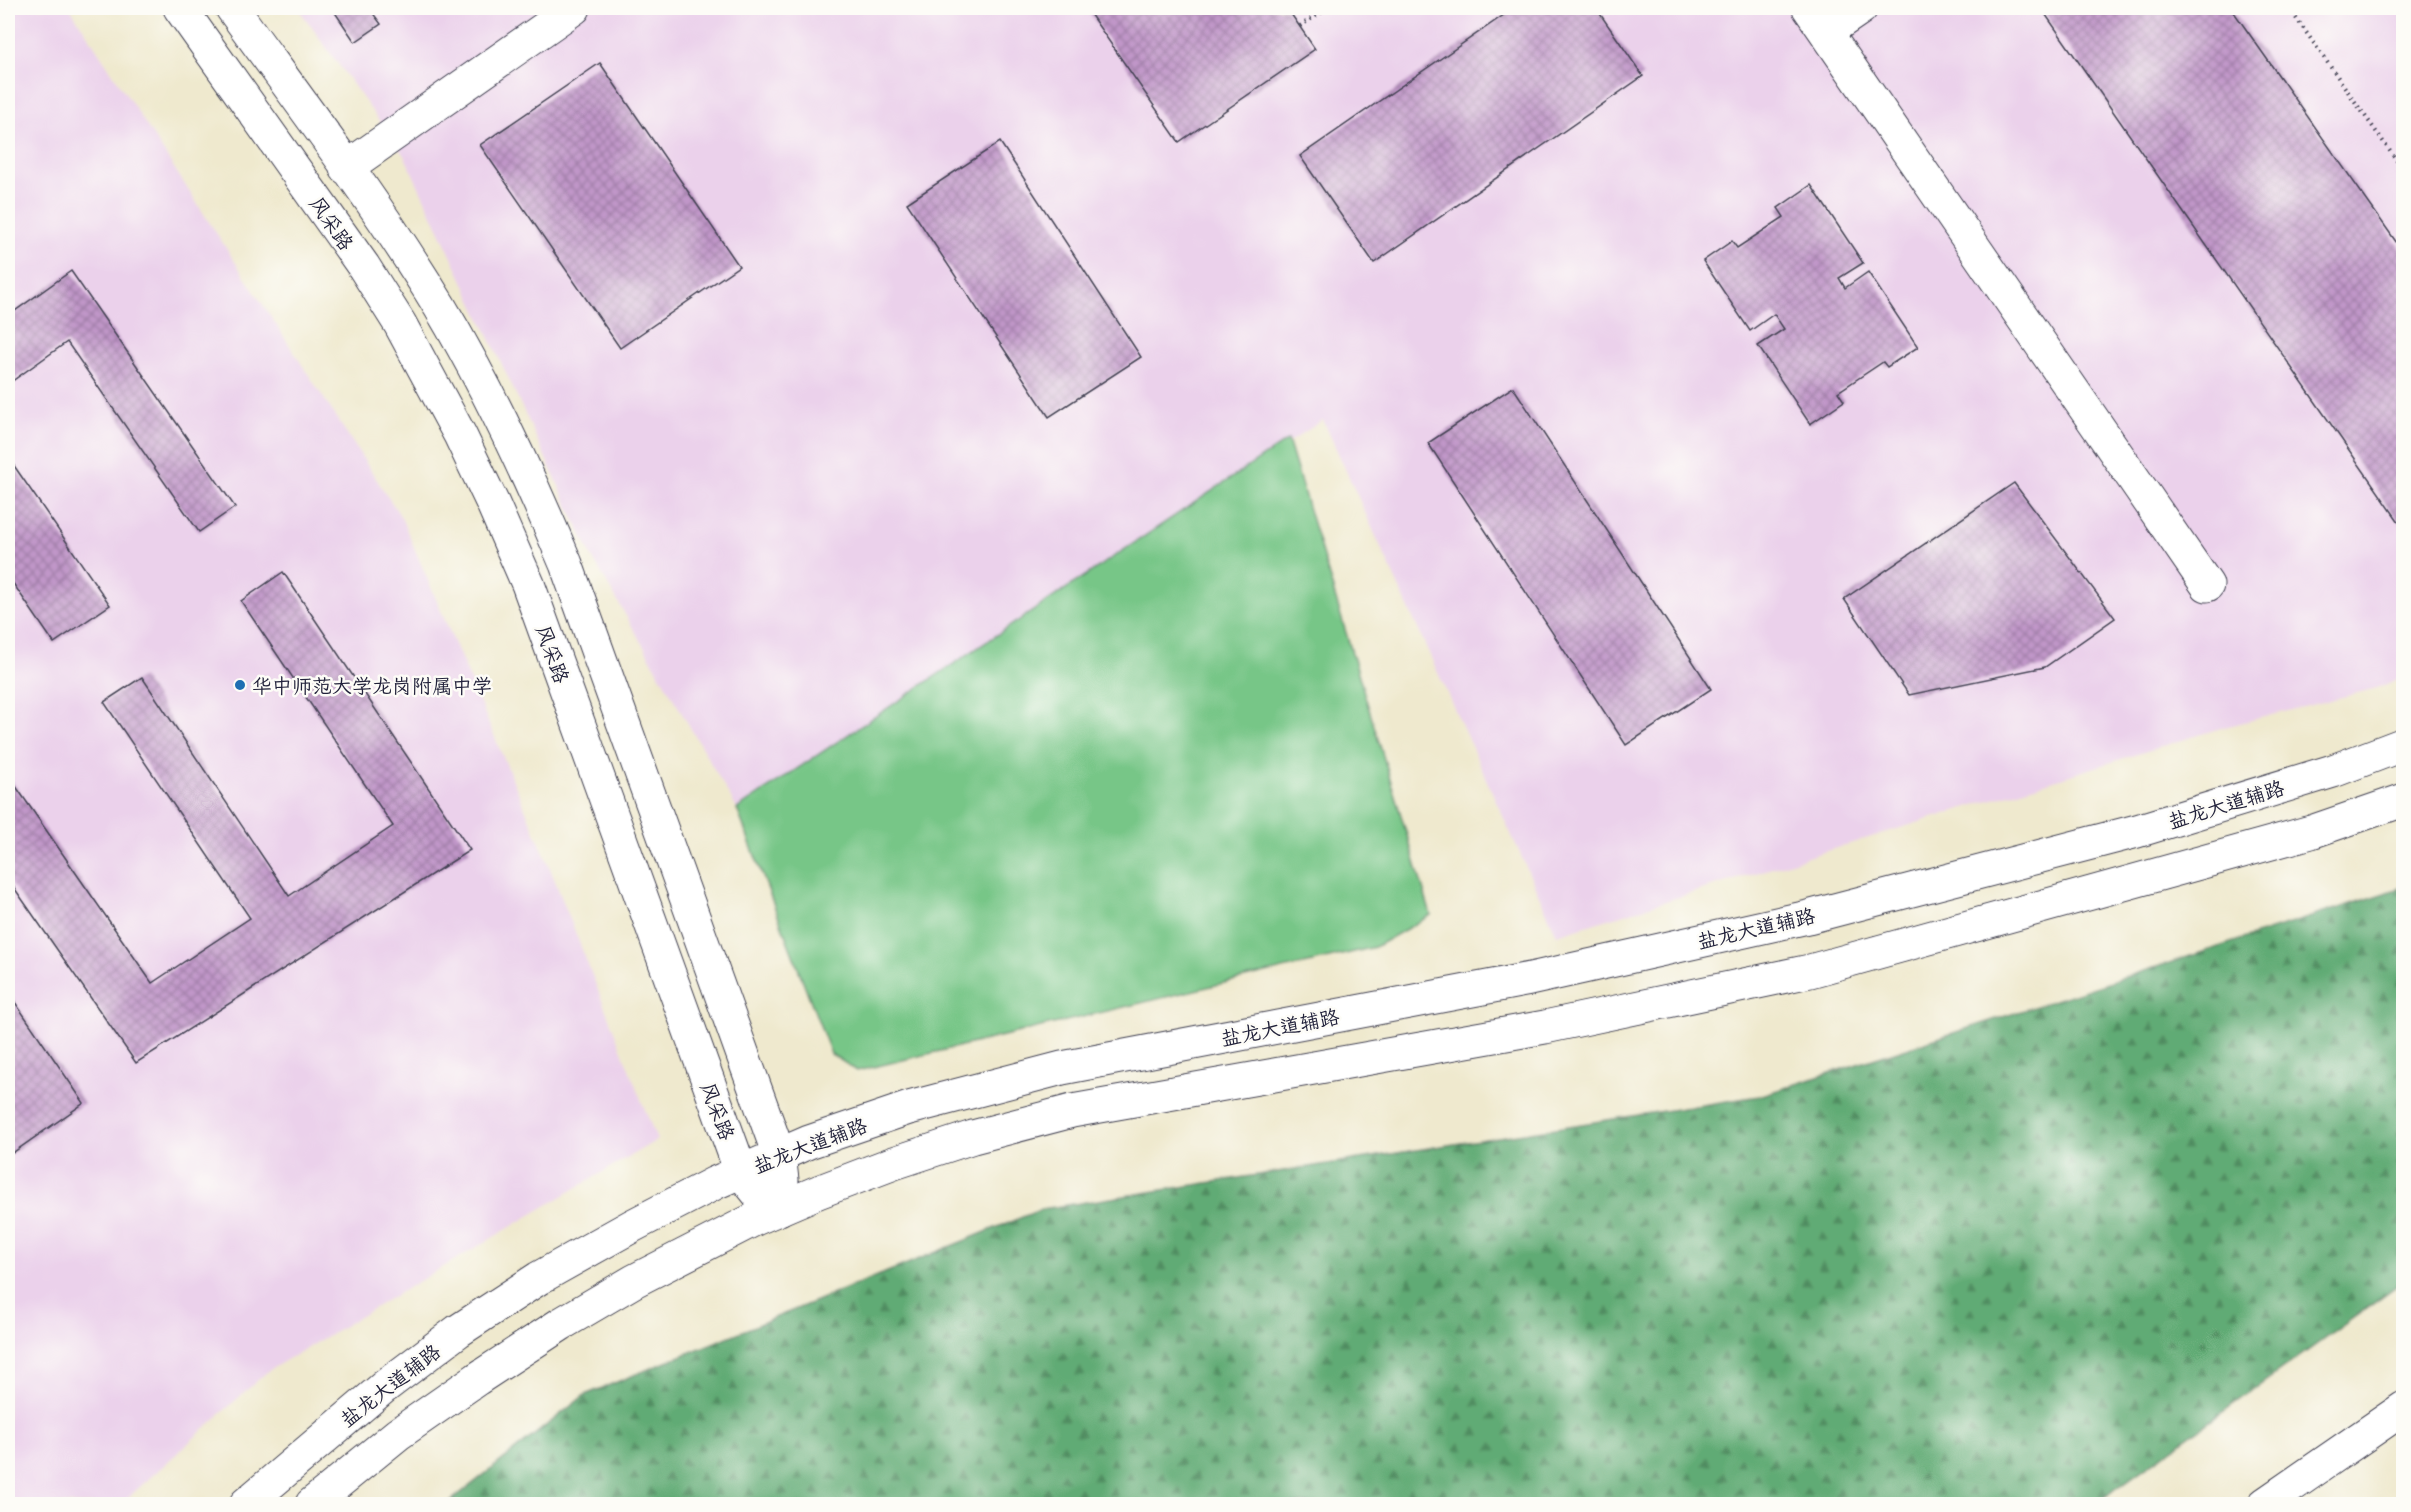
<svg xmlns="http://www.w3.org/2000/svg" width="2411" height="1512" font-family="'Patrick Hand','LXGW WenKai TC',sans-serif">
<style>
.built{fill:#ebd1eb}
.green{fill:#77c687;stroke:#4c7461;stroke-width:1.5}
.forest{fill:url(#forest-firs);stroke:#426658;stroke-width:1.5}
.building{fill:url(#building-cross-hatch)}
.lines{fill:none;stroke-linecap:round;stroke-linejoin:round}
.minor-casing{stroke:#414051;stroke-width:35}
.major-casing{stroke:#414051;stroke-width:35}
.highway-casing{stroke:#414051;stroke-width:35}
.path{stroke:#414051;stroke-width:4;stroke-dasharray:1.5 4.5;stroke-linecap:butt}
.minor{stroke:#fff;stroke-width:33}
.major{stroke:#fff;stroke-width:33}
.highway{stroke:#fff;stroke-width:33}
.poi-dot{fill:#1f6fb2;stroke:#fdfcf7;stroke-width:2}
.labels{text-anchor:middle;dominant-baseline:central;stroke-width:5;stroke-linejoin:round;paint-order:stroke}
.street-label{font-size:20px;fill:#22223b;stroke:#fdfcf7}
.poi-label{font-size:20px;fill:#22223b;stroke:#fdfcf7;text-anchor:start}
</style>
<defs>
<pattern id="forest-firs" width="22" height="20" patternUnits="userSpaceOnUse" patternTransform="scale(1.5)"><rect width="22" height="20" fill="#61ab74"/><path d="M5 1l3.5 6h-7zM16 11l3.5 6h-7z" fill="#508b60"/></pattern>
<pattern id="building-cross-hatch" width="8" height="8" patternUnits="userSpaceOnUse" patternTransform="scale(1.5)"><rect width="8" height="8" fill="#c197c9"/><path d="M0 0l8 8M0 8l8-8" fill="none" stroke="#9c7ba4"/></pattern>
</defs>
<rect width="100%" height="100%" fill="#fdfcf7"/>
<filter id="ink" filterUnits="userSpaceOnUse"><feTurbulence type="fractalNoise" baseFrequency=".0167" numOctaves="2"/><feDisplacementMap in="SourceGraphic" scale="12" xChannelSelector="R" yChannelSelector="G"/><feConvolveMatrix kernelMatrix="1 2 1 2 8 2 1 2 1" color-interpolation-filters="sRGB"/></filter>
<filter id="wash" filterUnits="userSpaceOnUse"><feTurbulence type="fractalNoise" baseFrequency=".008" numOctaves="4" result="noise"/><feDisplacementMap in="SourceGraphic" scale="24" xChannelSelector="R" yChannelSelector="G"/><feGaussianBlur stdDeviation="1.35" result="paint"/><feColorMatrix in="noise" values="0 0 0 0 0 0 0 0 0 0 0 0 0 0 0 0 0 1.4 0 .05"/><feComposite in="paint" operator="in"/></filter>
<g filter="url(#wash)">
<rect width="100%" height="100%" fill="#efe9ce"/>
<!-- built -->
<path class="built" d="M8,8H70L401,517L544,853L657,1140L268,1371L121,1504H8Z
M298,8H2403V677L2377,688L2221,728L1557,935L1323,420L737,809L591,555L405,157Z"/>
<!-- green -->
<path class="green" d="M1288,440L1431,915L1375,947L857,1071L831,1054L737,809Z"/>
<!-- forest -->
<path class="forest" d="M2403,887V1282L2095,1504H447L585,1395L1042,1209L1759,1096Z"/>
<g id="blocks">
<!-- building -->
<path class="building" d="M332,8H369L381,24L355,42Z
M1086,8H1287L1315,49L1179,142Z
M1514,8H1596L1643,76L1374,263L1300,156Z
M2041,8H2231L2404,253V529Z
M600,63L739,266L620,348L480,145Z
M1000,142L1141,357L1049,417L907,203Z
M1811,185L1863,263L1839,278L1845,288L1868,272L1918,347L1887,367L1883,362L1838,392L1844,401L1810,424L1758,346L1784,329L1774,314L1750,331L1703,261L1732,241L1737,248L1784,217L1778,208Z
M71,271L235,507L199,532L67,342L8,384V316Z
M1513,387L1711,689L1626,745L1428,443Z
M8,457L110,605L54,643L8,576Z
M2014,483L2115,618L2045,667L1909,695L1844,599Z
M283,572L470,850L136,1063L8,879V775L152,983L250,918L104,702L142,677L289,896L393,826L241,601Z
M8,992L84,1103L8,1156Z"/>
</g>
</g>
<g filter="url(#ink)">
<use href="#blocks" fill-opacity="0" stroke="#414051" stroke-width="1.5"/>
<g class="lines">
<!-- minor casing -->
<g class="minor-casing">
<path id="minor" d="M180,8L364,267L400,324L460,435L493,504L528,584L741,1172L757,1192L779,1209
M232,8C303,106 377,203 440,307C489,389 529,476 566,564L779,1155L782,1180L779,1209
M1809,8L2207,585
M1826,32L1861,8
M346,168L574,8"/>
</g>
<!-- major casing -->
<g class="major-casing">
<path id="major" d="M246,1504L384,1387L458,1331L539,1278L632,1226L715,1183L809,1142L909,1108L1062,1068L1530,979L1808,917L2137,831L2333,771L2404,744
M312,1504L398,1434L477,1379L561,1324L634,1281L755,1219L818,1192L894,1163L973,1137L1072,1111L1545,1027L1810,971L2311,832L2404,800"/>
</g>
<!-- highway casing -->
<g class="highway-casing">
<path id="highway" d="M2265,1504L2404,1408"/>
</g>
<!-- path -->
<path class="path" d="M2289,8L2404,171
M1300,26L1328,8"/>
<!-- minor -->
<use href="#minor" class="minor"/>
<!-- major -->
<use href="#major" class="major"/>
<!-- highway -->
<use href="#highway" class="highway"/>
</g>
</g>
<!-- markers -->
<circle class="poi-dot" cx="240" cy="685" r="6"/>
<g class="labels">
<!-- street labels -->
<g class="street-label">
<text transform="translate(332 223) rotate(55)">风采路</text>
<text transform="translate(553 654) rotate(70)">风采路</text>
<text transform="translate(2226 804) rotate(-17)">盐龙大道辅路</text>
<text transform="translate(1756 928) rotate(-13)">盐龙大道辅路</text>
<text transform="translate(1280 1027) rotate(-11)">盐龙大道辅路</text>
<text transform="translate(718 1111) rotate(69)">风采路</text>
<text transform="translate(810 1145) rotate(-21)">盐龙大道辅路</text>
<text transform="translate(390 1385) rotate(-38)">盐龙大道辅路</text>
</g>
<!-- poi labels -->
<g class="poi-label">
<text x="252" y="685">华中师范大学龙岗附属中学</text>
</g>
</g>
<!-- margin -->
<rect width="2411" height="1512" fill="none" stroke="#fdfcf7" stroke-width="30"/>
</svg>
